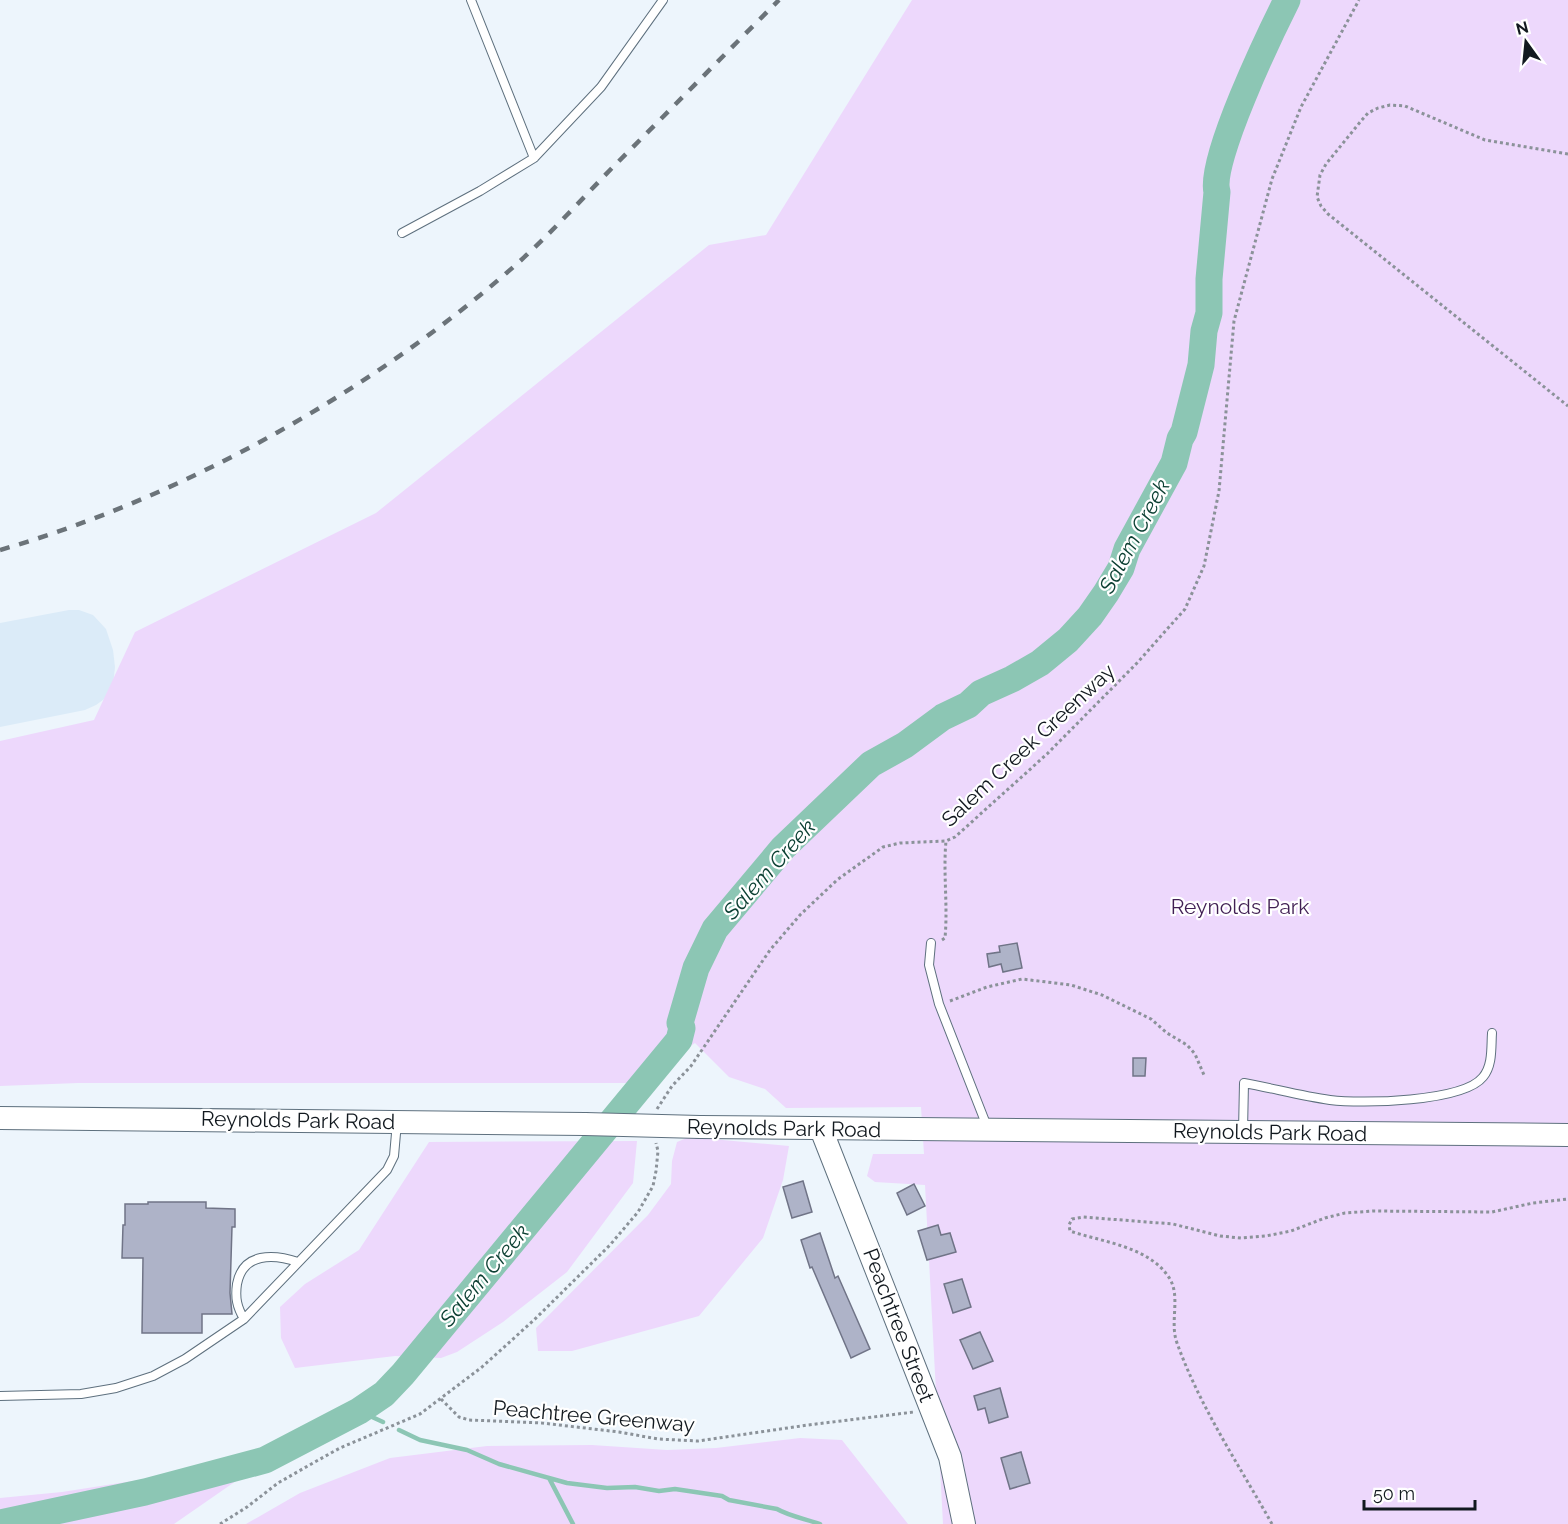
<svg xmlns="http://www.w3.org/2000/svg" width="1568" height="1524" font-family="Raleway,sans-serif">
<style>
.built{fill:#dbebf8}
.green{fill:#edd8fc}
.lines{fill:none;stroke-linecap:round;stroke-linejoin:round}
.stream{stroke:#8cc6b4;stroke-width:4.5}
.river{stroke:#8cc6b4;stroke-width:27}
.building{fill:#aeb3c8;stroke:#707487;stroke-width:1.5}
.lane-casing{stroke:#5e707e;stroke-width:10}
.secondary-casing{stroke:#5e707e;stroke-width:24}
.path{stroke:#8b9299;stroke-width:3;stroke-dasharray:3 3;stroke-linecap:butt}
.lane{stroke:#fff;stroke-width:8}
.secondary{stroke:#fff;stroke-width:22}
.rail{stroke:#6b7379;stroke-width:4.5;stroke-dasharray:10 10;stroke-linecap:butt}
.secondary-bridge-casing{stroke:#5e707e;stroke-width:24;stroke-linecap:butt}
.secondary-bridge{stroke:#fff;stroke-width:22}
.labels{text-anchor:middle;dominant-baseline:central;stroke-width:4.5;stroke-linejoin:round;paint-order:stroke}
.street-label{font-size:21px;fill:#12191f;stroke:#fff}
.park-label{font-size:21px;fill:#401f53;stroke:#fff}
.water-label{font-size:22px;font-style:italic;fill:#0c4033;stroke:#fff}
</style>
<rect width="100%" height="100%" fill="#edf5fc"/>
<!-- built -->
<path class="built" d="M69,610H79L93,615L106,629L113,650L115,667L113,685L107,697L96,705L85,710L0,727V623Z"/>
<!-- green -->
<path class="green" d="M912,0H1568V1524H943L925,1185L875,1182L867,1176L873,1154H924L921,1107L786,1108L765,1089L729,1077L695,1043L636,1083H78L0,1086V741L94,720L135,632L376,513L709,245L766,235Z
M689,1137L789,1146L783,1180L763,1238L699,1316L572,1351H538L536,1328L648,1215L671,1184L672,1161L677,1142Z
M637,1141L633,1183L567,1272L503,1322L457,1352L441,1358L395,1356L295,1368L281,1338L280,1307L305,1284L359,1250L429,1142Z
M800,1438L842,1440L908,1524H246L300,1493L390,1458L487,1446L592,1445L667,1450L716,1448Z
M203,1470L249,1472L174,1524H0V1498L62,1492Z"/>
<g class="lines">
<!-- stream -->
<path class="stream" d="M359,1411L383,1422
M399,1430L420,1440L467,1450L499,1464L567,1483L607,1488L635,1487L659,1491L675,1489L722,1496L729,1500L777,1509C789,1516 806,1519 820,1524
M549,1478L573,1524"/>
<!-- river -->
<path class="river" d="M0,1523L145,1492L265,1460L359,1411L384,1394L403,1374L679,1040L682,1028L680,1023L696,968L715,929L783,848L871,764L905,745L943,717L968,705L981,693L1012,679L1040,663L1068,640L1090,616L1106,593L1121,568L1127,549L1174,463L1180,439L1184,432L1201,365L1204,331L1209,313V279L1217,192C1208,162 1271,32 1287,0"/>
</g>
<!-- building -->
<path class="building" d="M1017,943L1022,968L1003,972L1001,964L989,967L987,954L1000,952L999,946Z
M1133,1058H1146L1145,1076H1133Z
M803,1181L812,1212L792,1218L783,1187Z
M914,1184L925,1206L907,1215L897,1193Z
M148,1202H206V1208L235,1209V1227H232L230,1293L232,1314H202V1333H142L143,1258H122L123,1225H125V1204H148Z
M938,1225L941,1235L950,1233L956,1252L927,1260L918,1231Z
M820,1233L835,1278L838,1276L870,1349L851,1358L812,1267L810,1268L801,1240Z
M962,1279L971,1307L953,1313L944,1284Z
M980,1332L993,1361L973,1369L960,1340Z
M1000,1388L1008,1417L989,1423L985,1408L978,1410L974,1396Z
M1021,1452L1030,1483L1010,1489L1001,1458Z"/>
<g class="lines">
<!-- lane casing -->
<g class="lane-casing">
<path id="lane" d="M471,0L534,158
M402,233L480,191L534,158L601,87L663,0
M931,943L929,965L939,1004L988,1129
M1243,1131L1244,1083C1272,1088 1301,1096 1330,1100C1361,1104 1463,1102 1483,1077C1493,1065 1491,1047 1492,1033
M244,1319C237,1307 235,1298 237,1284C243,1252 274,1254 298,1262
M0,1396L81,1394L116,1388L153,1376L185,1359L244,1319L387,1170L394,1156L397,1122"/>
</g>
<!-- secondary casing -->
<g class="secondary-casing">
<path id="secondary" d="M0,1118L585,1124
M700,1127L1568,1135
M821,1129L950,1457L964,1524"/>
</g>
<!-- path -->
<path class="path" d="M1568,154L1485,140L1405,106L1390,105L1378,108L1368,113L1361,121L1326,164L1320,175L1317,197L1321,206L1328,214L1568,406
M942,940L945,938C948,905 943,873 946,841
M950,1001L987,987L1022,979L1071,985L1102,995L1151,1019L1167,1033L1187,1045L1195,1054L1204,1075
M657,1109L672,1086L691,1066L770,950L800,915L837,880L883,847L900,843L946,841L955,837L1047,754L1138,662L1185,609L1204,566L1219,491L1234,321L1272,179L1301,107L1359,0
M441,1399L459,1417L469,1420L542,1423L619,1432L658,1439L698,1441L808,1425L914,1412
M220,1524L247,1507L278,1483L313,1463L340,1448L420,1414L482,1367L534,1320L610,1245L638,1212L653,1186L656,1171L658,1151L656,1143
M1272,1524C1239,1465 1200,1407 1177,1343C1169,1321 1182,1295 1168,1276C1147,1246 1102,1242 1070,1231L1069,1225L1072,1219L1083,1217L1173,1224L1220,1236L1241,1238L1266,1236L1291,1231L1325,1218L1345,1213L1373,1211L1492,1212L1533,1203L1568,1199"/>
<!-- lane -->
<use href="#lane" class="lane"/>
<!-- secondary -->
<use href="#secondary" class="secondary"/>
<!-- rail -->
<path class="rail" d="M0,550C184,497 376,389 519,262C551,233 581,200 611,169C667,113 723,56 779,0"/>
<!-- secondary-bridge casing -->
<g class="secondary-bridge-casing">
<path id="secondary-bridge" d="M585,1124L700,1127"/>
</g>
<!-- secondary-bridge -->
<use href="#secondary-bridge" class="secondary-bridge"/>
</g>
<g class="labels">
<!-- street labels -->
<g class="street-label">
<text transform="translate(1028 745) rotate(-43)">Salem Creek Greenway</text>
<text transform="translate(298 1120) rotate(1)">Reynolds Park Road</text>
<text transform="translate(784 1128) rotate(1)">Reynolds Park Road</text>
<text transform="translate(1270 1132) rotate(1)">Reynolds Park Road</text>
<text transform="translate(899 1325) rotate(69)">Peachtree Street</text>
<text transform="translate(594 1416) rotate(5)">Peachtree Greenway</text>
</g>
<!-- park labels -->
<g class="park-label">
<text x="1240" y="906">Reynolds Park</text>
</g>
<!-- water labels -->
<g class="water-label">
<text transform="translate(1134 536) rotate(-62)">Salem Creek</text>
<text transform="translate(769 869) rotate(-48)">Salem Creek</text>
<text transform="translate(484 1275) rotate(-50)">Salem Creek</text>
</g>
</g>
<!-- north arrow -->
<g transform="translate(1526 42) rotate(345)" stroke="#ffffff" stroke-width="4.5" paint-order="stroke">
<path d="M0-4.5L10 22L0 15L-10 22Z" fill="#12191f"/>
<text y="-9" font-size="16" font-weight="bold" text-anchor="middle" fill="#12191f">N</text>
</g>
<!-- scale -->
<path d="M1364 1500v9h111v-9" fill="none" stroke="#12191f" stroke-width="3"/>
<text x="1373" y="1500" font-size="18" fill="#12191f" stroke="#ffffff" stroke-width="4.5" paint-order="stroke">50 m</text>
</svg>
